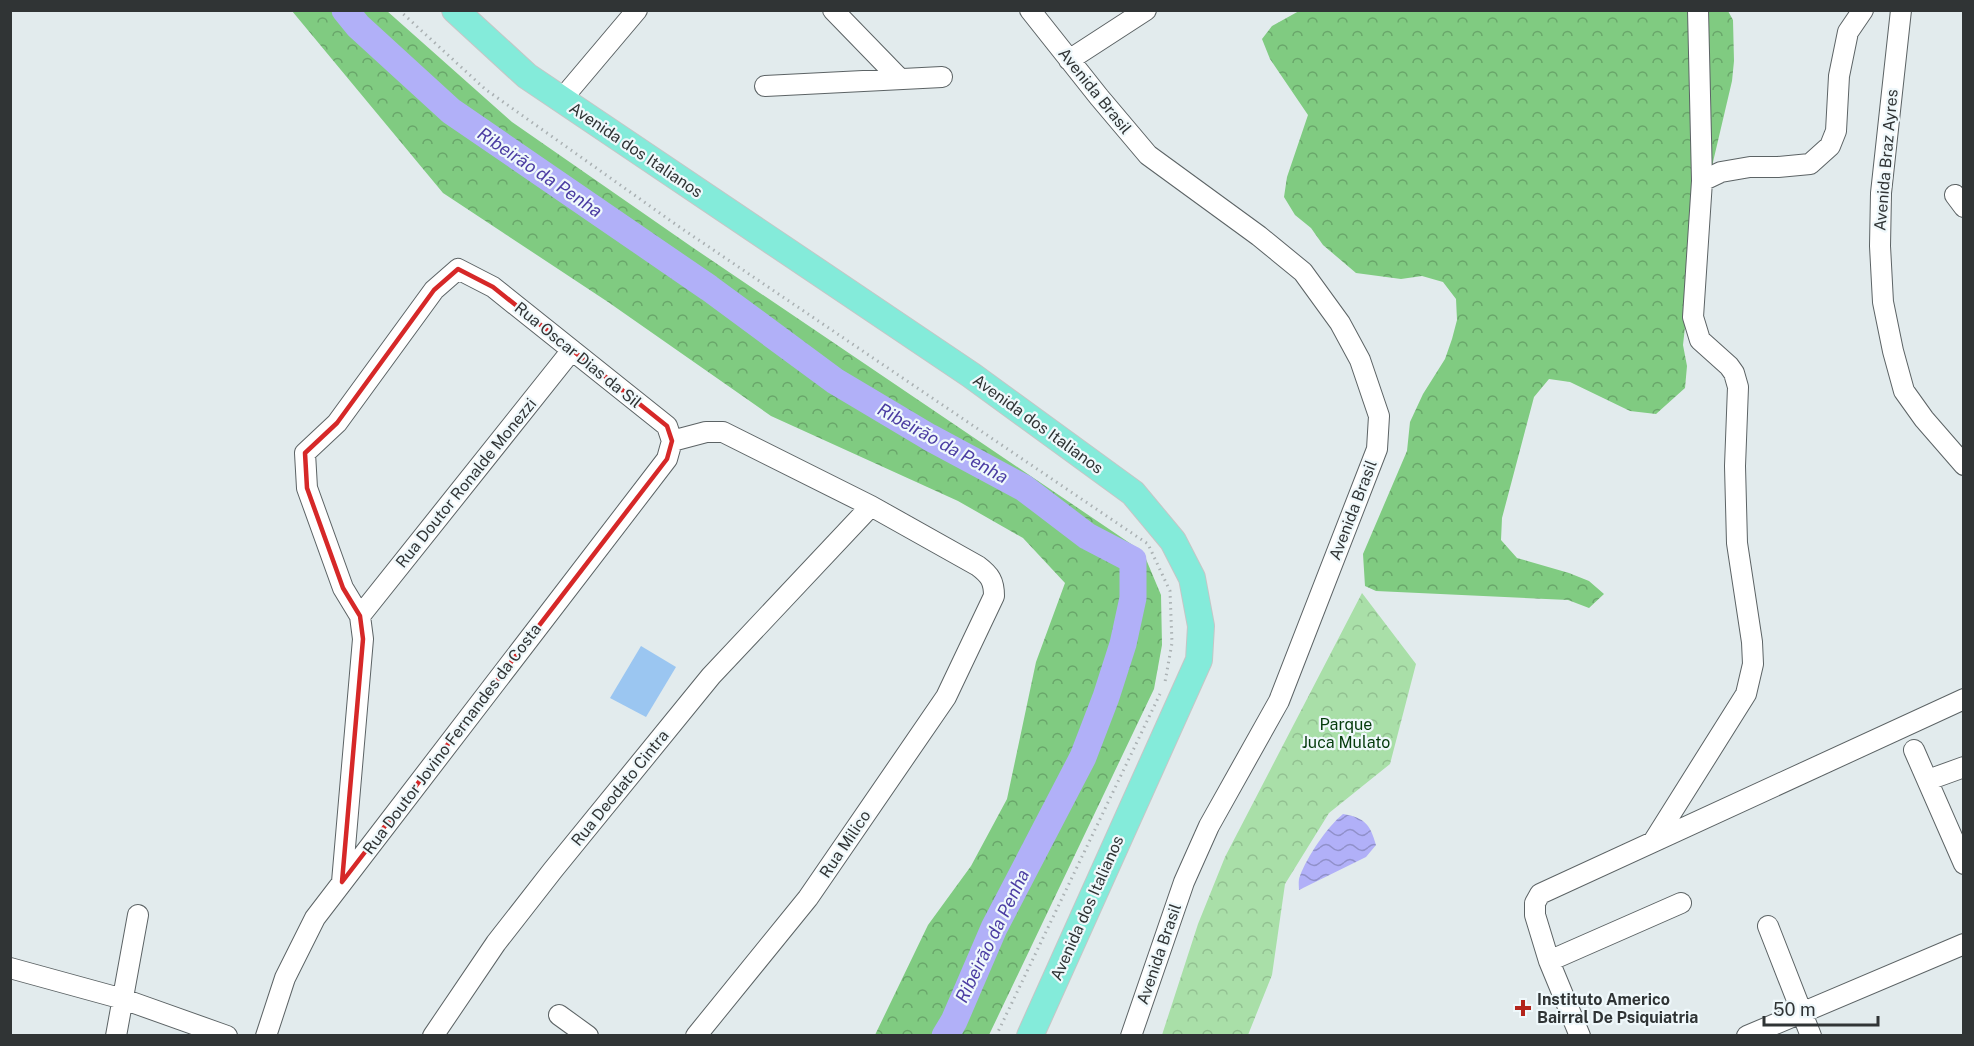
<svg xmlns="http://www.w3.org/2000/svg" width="1974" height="1046" font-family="'Public Sans',sans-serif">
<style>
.forest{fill:url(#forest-crowns)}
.park{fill:url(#park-crowns)}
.water{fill:url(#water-waves)}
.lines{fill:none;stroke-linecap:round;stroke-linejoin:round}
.river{stroke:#b1b0f8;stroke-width:27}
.building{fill:#9bc6f1}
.minor-casing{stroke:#5c6365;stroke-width:22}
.major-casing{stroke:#c5c6c6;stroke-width:28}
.path{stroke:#aab1b3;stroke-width:3;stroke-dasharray:1.5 4.5;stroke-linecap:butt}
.minor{stroke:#fff;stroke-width:20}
.major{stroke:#84ebda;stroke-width:26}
.marked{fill:none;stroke:#d62828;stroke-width:4.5;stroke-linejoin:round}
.poi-dot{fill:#b3241b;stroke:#eff8fb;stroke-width:2}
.labels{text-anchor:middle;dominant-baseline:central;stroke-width:4.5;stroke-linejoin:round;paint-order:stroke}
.street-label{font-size:16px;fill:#303435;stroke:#eff8fb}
.park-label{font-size:16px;fill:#043b0b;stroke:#eff8fb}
.poi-label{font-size:16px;font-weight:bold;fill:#303435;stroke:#eff8fb;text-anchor:start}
.water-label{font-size:18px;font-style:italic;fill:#4b3da3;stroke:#eff8fb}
</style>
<defs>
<pattern id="forest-crowns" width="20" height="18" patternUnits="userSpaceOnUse" patternTransform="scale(1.5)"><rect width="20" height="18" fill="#80cb81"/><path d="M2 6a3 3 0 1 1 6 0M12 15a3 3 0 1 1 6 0" fill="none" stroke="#69a66a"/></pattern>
<pattern id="park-crowns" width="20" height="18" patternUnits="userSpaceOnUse" patternTransform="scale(1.5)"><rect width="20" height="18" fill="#a9dfa8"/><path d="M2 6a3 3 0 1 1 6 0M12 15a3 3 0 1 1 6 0" fill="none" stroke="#92c091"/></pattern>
<pattern id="water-waves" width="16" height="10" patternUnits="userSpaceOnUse" patternTransform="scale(1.5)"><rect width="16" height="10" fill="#b1b0f8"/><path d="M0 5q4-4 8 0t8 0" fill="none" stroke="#9090ca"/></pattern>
</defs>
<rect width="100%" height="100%" fill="#e2ebed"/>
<!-- forest -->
<path class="forest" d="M292,11H387L512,122L692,247L1143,552L1161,595L1162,645L1154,689L989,1035H875L928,925L971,866L1007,799L1036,662L1065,583L1023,538L958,501L771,416L608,302L443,193Z
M1299,11H1728L1733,20L1734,61L1732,81L1713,162L1711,184L1688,300L1683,345L1687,366L1685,388L1656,414L1630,411L1570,382L1549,379L1534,397L1502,518L1501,540L1517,558L1569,573L1589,581L1604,594L1589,608L1568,600L1376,591L1365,586L1363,554L1407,451L1410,422L1423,394L1445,359L1452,339L1457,320L1456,299L1443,282L1422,276L1401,279L1356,273L1323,245L1311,228L1295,215L1284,197L1287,177L1308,115L1270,59L1262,39L1272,26Z"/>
<!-- park -->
<path class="park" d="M1362,593L1416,664L1390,764L1329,813L1285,884L1272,975L1248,1035H1162L1198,924L1225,857Z"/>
<!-- water -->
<path class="water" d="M1343,814C1365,818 1370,824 1376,845L1366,857L1299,890C1299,886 1298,880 1300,876C1307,857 1327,827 1343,814Z"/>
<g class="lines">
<!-- river -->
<path class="river" d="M345,10L358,26L451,111L709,288L835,381L929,437L1024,488L1087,536L1133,560V598L1123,644L1106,697L1083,757L994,928L954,1021L945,1036"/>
</g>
<!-- building -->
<path class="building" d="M641,646L676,667L646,717L610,698Z"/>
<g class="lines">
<!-- minor casing -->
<g class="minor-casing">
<path id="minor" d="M833,10L900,79
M1030,10L1099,97L1148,155L1259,236L1303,272L1340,323L1360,360L1379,416L1377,449L1279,701L1209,826L1184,882L1131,1036
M1901,10L1881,193L1880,246L1883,302L1893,351L1904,391L1924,419L1964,465
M1069,60L1146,10
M765,86L942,77
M561,100L637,10
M1702,181L1721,172L1750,167H1778L1810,164L1830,146L1836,131L1839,76L1848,32L1863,10
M1955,195L1964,207
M672,441L706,432H723L871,506L978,566C990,575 994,581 994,596L946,697L808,898L696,1036
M360,616L572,350
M1914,750L1964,864
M1928,780L1964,767
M1653,842L1746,694L1753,664L1752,642L1737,543L1735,466L1738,387L1734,373L1729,366L1700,340L1693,317L1702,181L1698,10
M1768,926L1811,1036
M1549,961L1681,903
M10,968L123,999L227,1036
M559,1015L588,1036
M116,1036L138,915
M266,1036L285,978L315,918L667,459L672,441L667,426L493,287L458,269L434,290L337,423L305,453L307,488L343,588L360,616L363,639L342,882
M433,1036L496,943L553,870L711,676L871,506
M1580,1036L1549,961L1535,915V903L1540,894L1964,699
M1747,1036L1964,944"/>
</g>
<!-- major casing -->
<g class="major-casing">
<path id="major" d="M455,10L527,76L971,375L1133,493L1173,541L1192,578L1201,626L1199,660L1030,1036"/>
</g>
<!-- path -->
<path class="path" d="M399,10L485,89L678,226L1148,544L1170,591L1172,643L1165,682
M996,1036L1160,694"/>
<!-- minor -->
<use href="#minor" class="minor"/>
<!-- major -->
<use href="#major" class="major"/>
</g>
<!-- marked area -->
<path class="marked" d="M458,269L493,287L667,426L672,441L667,459L342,882L363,639L360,616L343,588L307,488L305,453L337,423L434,290Z"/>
<!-- markers -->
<path class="poi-dot" d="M1520 999h6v6h6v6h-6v6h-6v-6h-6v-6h6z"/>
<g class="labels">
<!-- street labels -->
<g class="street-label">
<text transform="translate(1095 91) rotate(51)">Avenida Brasil</text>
<text transform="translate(636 150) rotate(34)">Avenida dos Italianos</text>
<text transform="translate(1886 160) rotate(-85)">Avenida Braz Ayres</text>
<text transform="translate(578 355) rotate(39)">Rua Oscar Dias da Sil</text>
<text transform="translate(1038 424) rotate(36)">Avenida dos Italianos</text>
<text transform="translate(466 483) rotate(-51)">Rua Doutor Ronalde Monezzi</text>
<text transform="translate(1353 510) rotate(-69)">Avenida Brasil</text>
<text transform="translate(452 739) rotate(-53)">Rua Doutor Jovino Fernandes da Costa</text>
<text transform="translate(620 788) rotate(-51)">Rua Deodato Cintra</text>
<text transform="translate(845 844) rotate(-56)">Rua Milico</text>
<text transform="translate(1087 908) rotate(-66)">Avenida dos Italianos</text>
<text transform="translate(1159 954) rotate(-71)">Avenida Brasil</text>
</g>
<!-- park labels -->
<g class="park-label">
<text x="1346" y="724">Parque<tspan x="1346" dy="18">Juca Mulato</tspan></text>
</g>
<!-- poi labels -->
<g class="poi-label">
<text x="1537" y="999">Instituto Americo<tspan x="1537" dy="18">Bairral De Psiquiatria</tspan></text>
</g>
<!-- water labels -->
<g class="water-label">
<text transform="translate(540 172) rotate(34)">Ribeirão da Penha</text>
<text transform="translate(943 443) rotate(29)">Ribeirão da Penha</text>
<text transform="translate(992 936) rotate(-64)">Ribeirão da Penha</text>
</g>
</g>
<!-- border -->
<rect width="1974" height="1046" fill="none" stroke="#303435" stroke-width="24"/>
<!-- scale -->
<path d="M1764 1016v9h114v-9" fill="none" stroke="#303435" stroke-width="3"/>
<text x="1773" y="1016" font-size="18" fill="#303435" stroke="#eff8fb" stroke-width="4.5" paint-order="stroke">50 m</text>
</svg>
